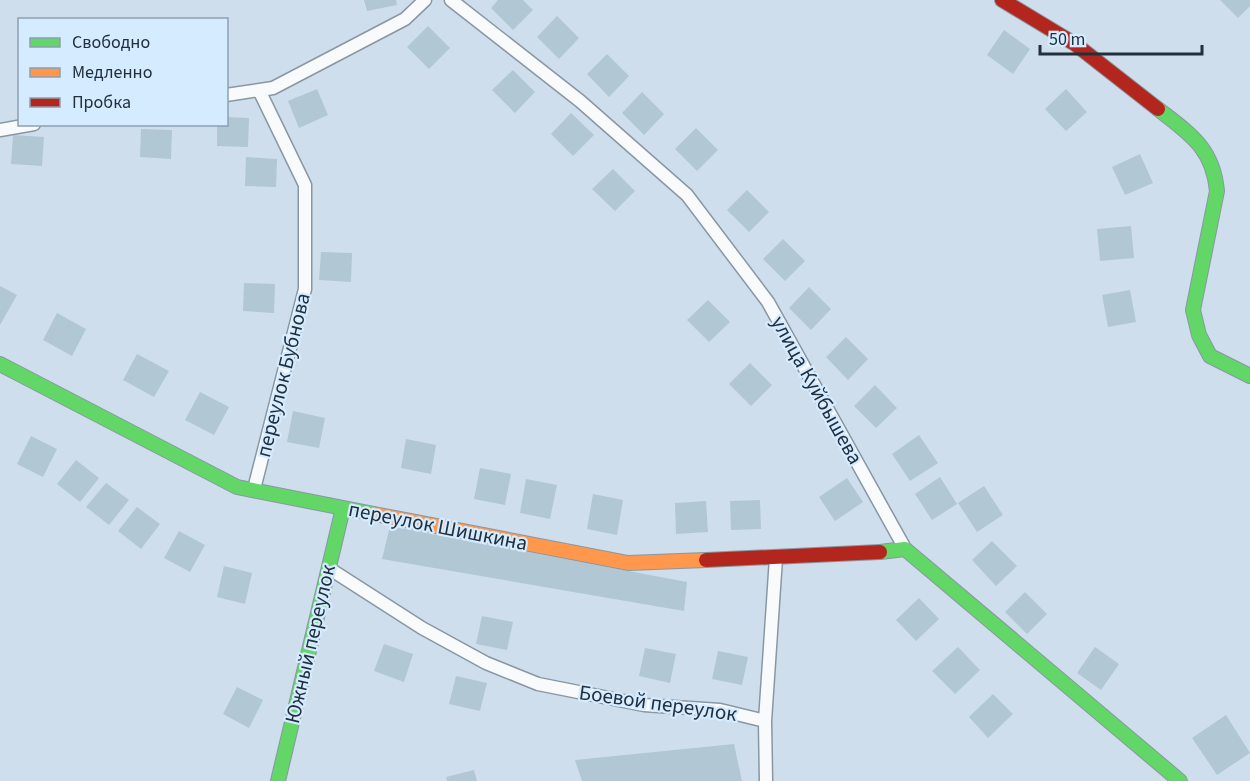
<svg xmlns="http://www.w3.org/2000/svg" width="1250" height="781" font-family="'Source Sans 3',sans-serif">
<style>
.building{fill:#b1c7d4}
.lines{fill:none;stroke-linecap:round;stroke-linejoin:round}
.lane-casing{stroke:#8997a3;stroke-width:15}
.fast-casing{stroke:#8997a3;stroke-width:16}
.slow-casing{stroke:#8997a3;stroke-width:16}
.jam-casing{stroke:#8997a3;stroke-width:16}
.lane{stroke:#f8fafc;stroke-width:12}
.fast{stroke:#63d668;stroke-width:14}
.slow{stroke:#ff974d;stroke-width:14}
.jam{stroke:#b3261e;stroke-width:14}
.labels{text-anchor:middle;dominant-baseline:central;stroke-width:4.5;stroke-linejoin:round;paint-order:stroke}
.street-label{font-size:21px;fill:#22303d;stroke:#d5ebff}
</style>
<rect width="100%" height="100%" fill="#cedeec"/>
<!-- building -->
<path class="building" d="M364,0H396L397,5L367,11Z
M498,0H523L533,10L513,30L491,8Z
M1220,0H1250V6L1238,18Z
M557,16L579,38L559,59L537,37Z
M428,26L450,48L429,69L407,47Z
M1004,30L1030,49L1013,74L987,55Z
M607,54L629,76L609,97L587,74Z
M513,70L535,92L515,113L492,90Z
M317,89L328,115L299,128L288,101Z
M1066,89L1087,112L1066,131L1045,109Z
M642,92L664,114L644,135L622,113Z
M571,113L594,135L573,156L551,134Z
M226,117L249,118L248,147L217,146V124H226Z
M696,128L718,150L697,171L675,149Z
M141,129L172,130L171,159L140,157Z
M13,135L44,137L42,166L11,164Z
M1140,154L1153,183L1125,195L1112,167Z
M246,157L277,159L276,187L245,186Z
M613,169L635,191L615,211L592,189Z
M747,190L769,212L749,232L727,210Z
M1131,226L1134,258L1100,261L1097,229Z
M783,239L805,261L785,281L763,259Z
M321,252L352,253L351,282L319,280Z
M244,283L275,284L274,313L243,311Z
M0,286L17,295L0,325Z
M809,287L831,309L811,330L789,308Z
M1130,290L1136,322L1108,327L1102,295Z
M708,300L730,322L709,342L687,320Z
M57,313L86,329L72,356L43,340Z
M846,337L868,359L848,380L826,357Z
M137,354L169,371L154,397L123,380Z
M750,363L772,385L751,406L729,384Z
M875,385L897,408L876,428L854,406Z
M200,392L229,407L214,435L185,420Z
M293,411L325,418L319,448L287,442Z
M919,435L938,463L910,481L892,454Z
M31,436L57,449L43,477L17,464Z
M406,439L436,445L431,474L401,468Z
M76,460L99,478L80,502L57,484Z
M480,468L511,474L505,505L474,499Z
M940,477L957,504L932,520L915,494Z
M847,478L863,502L835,521L819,497Z
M526,479L557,485L550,519L520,513Z
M106,483L129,500L109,525L86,507Z
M984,486L1003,515L977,532L958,503Z
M593,494L623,500L617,535L587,529Z
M760,500L761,529L731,530L730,501Z
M706,501L708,532L676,534L675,503Z
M137,507L160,524L141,549L118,531Z
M390,526L687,582L684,611L382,559Z
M179,531L205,545L190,572L164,558Z
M992,541L1017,566L996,586L972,560Z
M224,566L252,573L245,604L217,597Z
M1025,592L1047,614L1027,634L1005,612Z
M919,598L939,619L916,641L896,620Z
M482,616L513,622L507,650L476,644Z
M384,644L413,654L404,682L374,671Z
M958,647L980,670L955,694L932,671Z
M1095,647L1119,664L1101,690L1077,673Z
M645,648L676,654L670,683L639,676Z
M718,651L748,657L742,685L712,679Z
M456,676L487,683L480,711L449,704Z
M237,687L263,700L249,728L223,714Z
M993,694L1013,714L988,738L969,717Z
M1226,715L1250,753L1217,775L1192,738Z
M734,744L742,781H582L575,760Z
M474,770L477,781H447L446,777Z"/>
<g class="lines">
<!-- lane casing -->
<g class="lane-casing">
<path id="lane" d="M451,0L580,101L687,195L768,302L903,545
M226,95L273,88L405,19L425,0
M0,130L34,124
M254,489L305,289V185L259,90
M330,569L422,628L486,663L538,684L644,705L720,710L765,721
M766,781L765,721L776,558"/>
</g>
<!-- fast casing -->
<g class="fast-casing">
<path id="fast" d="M1158,109C1190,134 1213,148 1217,191L1193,310L1199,335L1210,356L1250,376
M0,364L237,487L374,514
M880,552L905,549L1180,781
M278,781L343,508"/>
</g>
<!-- slow casing -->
<g class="slow-casing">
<path id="slow" d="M374,514L628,563L706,560"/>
</g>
<!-- jam casing -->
<g class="jam-casing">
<path id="jam" d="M1002,0L1075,44L1158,109
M706,560L880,552"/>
</g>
<!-- lane -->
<use href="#lane" class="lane"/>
<!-- fast -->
<use href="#fast" class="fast"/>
<!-- slow -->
<use href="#slow" class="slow"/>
<!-- jam -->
<use href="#jam" class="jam"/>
</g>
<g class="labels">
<!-- street labels -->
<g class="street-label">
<text transform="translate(283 375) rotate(-76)">переулок Бубнова</text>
<text transform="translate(817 390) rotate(61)">улица Куйбышева</text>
<text transform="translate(438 526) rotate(11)">переулок Шишкина</text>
<text transform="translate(310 644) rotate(-77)">Южный переулок</text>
<text transform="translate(658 703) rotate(8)">Боевой переулок</text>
</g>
</g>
<!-- legend -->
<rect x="18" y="18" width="210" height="108" fill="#d5ebff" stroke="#8da0b1" stroke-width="1.5"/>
<rect x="30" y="38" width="30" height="9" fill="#63d668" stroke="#8da0b1" stroke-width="1.5"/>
<text x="72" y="48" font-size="18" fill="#22303d">Свободно</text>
<rect x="30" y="68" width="30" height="9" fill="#ff974d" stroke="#8da0b1" stroke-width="1.5"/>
<text x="72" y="78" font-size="18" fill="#22303d">Медленно</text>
<rect x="30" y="98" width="30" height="9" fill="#b3261e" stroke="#8da0b1" stroke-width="1.5"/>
<text x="72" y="108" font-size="18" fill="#22303d">Пробка</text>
<!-- scale -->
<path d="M1040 45v9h162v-9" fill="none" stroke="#22303d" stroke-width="3"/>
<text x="1049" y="45" font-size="18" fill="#22303d" stroke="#d5ebff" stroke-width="4.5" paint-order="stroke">50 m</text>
</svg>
